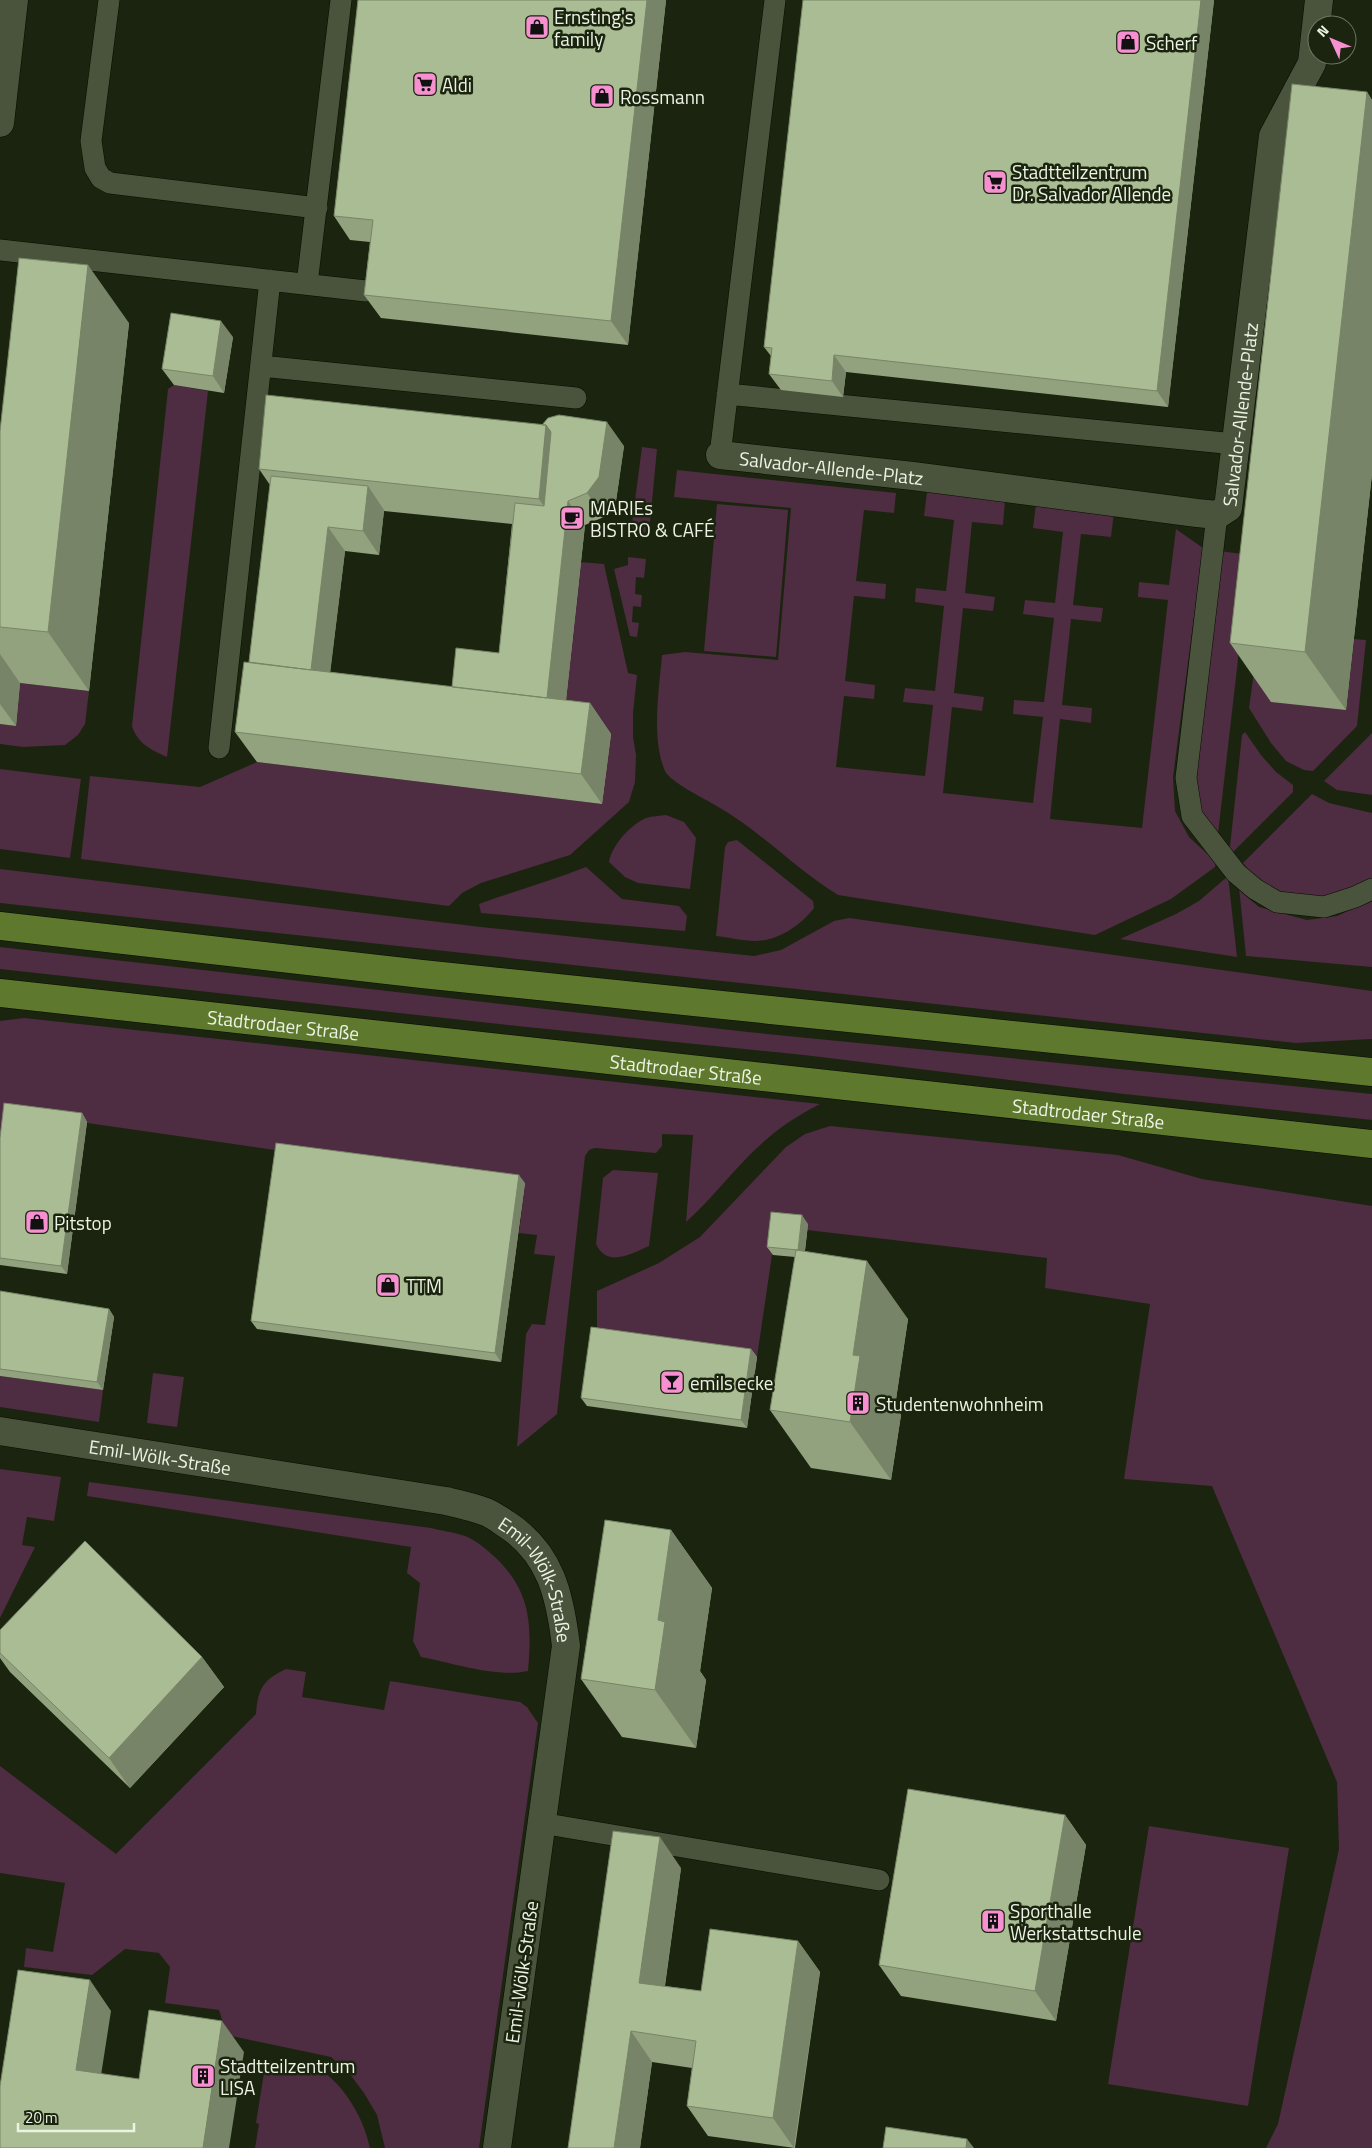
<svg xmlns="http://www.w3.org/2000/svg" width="1372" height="2148" font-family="'Titillium Web',sans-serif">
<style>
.green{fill:#4e2c41}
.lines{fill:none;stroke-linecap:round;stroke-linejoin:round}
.service-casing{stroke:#060d00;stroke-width:22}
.minor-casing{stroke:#060d00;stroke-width:29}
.primary-casing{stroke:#060d00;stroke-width:29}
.service{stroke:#4a543c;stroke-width:21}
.minor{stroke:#4a543c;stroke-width:28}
.primary{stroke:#5e782e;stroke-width:28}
.wall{fill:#92a27e;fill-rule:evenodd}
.shaded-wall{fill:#778467}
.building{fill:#aabc93;stroke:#778467}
.labels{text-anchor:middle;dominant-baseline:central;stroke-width:5;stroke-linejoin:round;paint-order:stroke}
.poi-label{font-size:19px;fill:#ecf3e4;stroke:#1b240e;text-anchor:start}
.street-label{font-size:19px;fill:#ecf3e4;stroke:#1b240e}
</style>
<rect width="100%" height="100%" fill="#1b240e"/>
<!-- green -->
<path class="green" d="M174,385L208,391L167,757C151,750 137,743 132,726L168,389Z
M642,447L657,449L649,533L631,531Z
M677,470L896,493L894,513L864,510L856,581L886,584L885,599L854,596L845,681L875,685L874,699L844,696L836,767L925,776L933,705L903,702L905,688L935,691L944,606L915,602L916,588L946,591L954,520L924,516L927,492L1005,500L1003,525L972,522L965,593L995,597L993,611L963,608L954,693L984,697L982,711L952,707L943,793L1033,803L1043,717L1013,714L1014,700L1044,702L1054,618L1023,614L1025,600L1055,603L1063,532L1033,528L1036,504L1114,512L1111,537L1081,534L1073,605L1103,608L1101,622L1071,619L1062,705L1092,708L1091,723L1060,719L1050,819L1142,828L1168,600L1138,597L1139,582L1169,585L1176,529L1203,548L1173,777L1175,811L1189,837L1216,862L1215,867L1171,899L1095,935L838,895C795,869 760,830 715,805C705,799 670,782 665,771C651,739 659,690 662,655L685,652L778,660L791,508L674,497Z
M717,504L788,510L776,657L704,651Z
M1220,551L1250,555L1218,834L1203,818L1192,777Z
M628,557L646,559L644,578L636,577L635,594L642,595L641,607L633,606L632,622L639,623L637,637L630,636L614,569L628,565Z
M580,562L604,564L628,673L637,675L633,713V737L636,755L635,782L629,802L570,855L481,883L462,893L449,906L81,859L90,776L200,787L257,762L602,804L563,726Z
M1354,639L1366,640L1357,726L1313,771L1304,770L1286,761L1271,743L1249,708L1257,650L1346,710Z
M20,683L89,691L85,724L78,735L65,745L23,747L0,744V724L16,726Z
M1245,732L1261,755L1276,772L1293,785V792L1229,856L1242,735Z
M1372,733V795L1337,790L1324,781Z
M0,769L81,779L70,858L0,849Z
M1312,794L1329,803L1372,813V878L1337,897L1290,900L1254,878L1243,863Z
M666,815L684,822L696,838L690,889L638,883L625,877L609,862C612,845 630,825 646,818C652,816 660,816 666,815Z
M737,840L813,901L814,908C800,926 778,941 755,941C742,941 728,937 716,936L725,847L728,842Z
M586,867L622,899L679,906L687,916L685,931L481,913L479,904C514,891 551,881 586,867Z
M0,869L481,927L754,956L781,950L834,921L849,918L1372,991V1039L1296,1043L0,903Z
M1228,876L1237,957L1120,939L1176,914L1199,901Z
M1239,887L1247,897L1259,907L1307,920L1337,916L1372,900V967L1246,956Z
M0,947L748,1032L1372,1094V1120L1124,1094L804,1055L517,1026L0,969Z
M24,1018L820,1104C801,1114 784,1124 768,1138C738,1163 715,1196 686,1222L693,1135L662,1134V1146L656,1153L595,1148L589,1150L585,1156L557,1414L517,1447L526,1334L532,1324L545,1325L555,1256L534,1254L537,1235L519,1233L525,1183L282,1151L11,1112L0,1191V1021Z
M830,1126L1118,1155L1202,1179L1372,1206V2148H1266L1278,2124L1339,1849L1337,1782L1212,1486L1124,1479L1150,1304L1045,1288L1047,1258L807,1230L808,1224L777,1221L757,1357L597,1335V1291L659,1263L700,1237L786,1147L805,1134Z
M613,1170L658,1173L649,1246C631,1254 607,1268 596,1244L603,1178Z
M153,1373L184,1377L177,1427L147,1423Z
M0,1376L103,1390L99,1422L0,1407Z
M0,1469L61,1477L54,1521L27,1517L22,1545L35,1547L0,1618Z
M89,1482L431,1528C442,1531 454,1532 465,1536C476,1540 487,1550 496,1558C531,1592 532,1625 528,1671C497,1678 453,1663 421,1657L413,1641L420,1583L407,1573L411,1547L87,1496Z
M286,1669L306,1672L302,1697L384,1710L390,1681L520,1702L527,1707L538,1723L479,2148H385L377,2115L364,2093L349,2073L331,2057L227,2035L219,2010L165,2003L170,1967L159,1953L125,1949L92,1975L24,1967L26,1948L53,1952L65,1883L0,1873V1766L116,1854L256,1714C258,1688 263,1680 286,1669Z
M1149,1826L1289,1848L1248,2106L1108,2084Z
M266,2060C278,2062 311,2064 319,2069C345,2085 364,2119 370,2148H255L259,2124L256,2123Z"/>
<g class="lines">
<!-- service casing -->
<g class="service-casing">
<path id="service" d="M109,0L91,141L95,168L101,178L110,183L317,208
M0,250L366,291
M307,284L341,0
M261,366L576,398
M727,394L1235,444
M720,455L775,0
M1217,515L1186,778L1192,816L1236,873L1255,889L1277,902L1324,907L1355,897L1372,889
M219,748L270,280
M541,1823L879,1880"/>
</g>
<!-- minor casing -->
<g class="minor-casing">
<g id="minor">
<path d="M0,123L14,0"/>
<path id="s1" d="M720,455L913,476L1197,513L1217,515L1228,508L1273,136L1312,63L1319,0"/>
<path id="s2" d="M0,1431L446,1501C459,1504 473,1507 486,1512C493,1515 500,1520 506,1524C551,1553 560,1596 566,1646L497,2148"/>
</g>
</g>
<!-- primary casing -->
<g class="primary-casing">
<g id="primary">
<path d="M0,926L422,974L1372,1072"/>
<path id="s3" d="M0,993L1372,1144"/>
</g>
</g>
<!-- service -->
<use href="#service" class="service"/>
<!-- minor -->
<use href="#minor" class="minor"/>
<!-- primary -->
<use href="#primary" class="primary"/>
</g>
<!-- wall -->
<path class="wall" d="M358,0H666L628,345L381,318L364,295L370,242L350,240L334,216Z
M1214,0L1168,407L846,372L843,397L781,390L769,374L771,356L764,347Z
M1367,92L1372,100V474L1346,710L1271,702L1230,643Z
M129,323L89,691L20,683L16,726L0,724V431Z
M233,337L224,393L174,385L162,369Z
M624,446L616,501L604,517L585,525L566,700L590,703L611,734L602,804L257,762L235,732L249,662L270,485L259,469ZM384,511L512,524L499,653L452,687L330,672L345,551L379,555Z
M82,1113L87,1122L67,1274L0,1265V1138Z
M525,1183L501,1362L257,1329L251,1321Z
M808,1224L805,1251L908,1319L895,1406L901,1415L891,1480L811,1468L770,1410L795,1257L773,1255L767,1247Z
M0,1291L109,1309L114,1317L103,1390L0,1376Z
M751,1349L757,1357L747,1428L587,1406L581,1398Z
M671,1530L712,1588L700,1671L706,1680L696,1748L622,1737L581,1679Z
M0,1630L202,1657L224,1687L130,1788L10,1672L0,1658Z
M1065,1815L1086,1845L1056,2021L901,1996L879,1965Z
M681,1868L665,1986L701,1991L798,1941L820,1972L795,2148L708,2136L687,2106L692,2068L652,2062L640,2148H568Z"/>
<!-- shaded-wall -->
<path class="shaded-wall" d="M647,0H666L628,345L611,321Z
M1201,0H1214L1168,407L1157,391Z
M1367,92L1372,100V474L1346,710L1305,652Z
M88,265L129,323L89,691L48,632Z
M221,321L233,337L224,393L213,376Z
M834,355L846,372L843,397L832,381Z
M607,422L624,446L616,501L604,517L587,493Z
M546,425L568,456L560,530L539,499Z
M368,486L384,510L379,555L363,531Z
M568,501L585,525L563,728L546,704Z
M328,527L345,551L327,699L310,675Z
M0,654L20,683L16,726L0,704Z
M590,703L611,734L602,804L581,774Z
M82,1113L87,1122L67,1274L61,1266Z
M519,1175L525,1183L501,1362L495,1353Z
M802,1215L808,1224L804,1258L798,1250Z
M867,1261L908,1319L895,1406L901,1415L891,1480L850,1422L853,1355Z
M109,1309L114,1317L103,1390L97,1382Z
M751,1349L757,1357L747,1428L741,1420Z
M671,1530L712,1588L700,1671L706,1680L696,1748L655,1690L658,1620Z
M202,1657L224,1687L130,1788L109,1758Z
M1065,1815L1086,1845L1056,2021L1035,1991Z
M660,1837L681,1868L661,2013L639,1983Z
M798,1941L820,1972L794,2148L773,2118Z
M90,1980L111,2011L97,2101L76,2070Z
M222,2021L244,2052L229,2148H203Z
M631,2031L652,2062L640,2148H614Z
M967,2139L974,2148H966Z"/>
<!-- building -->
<path class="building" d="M358,0H647L611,321L364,295L373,220L334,216Z
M803,0H1201L1157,391L834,355L832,381L769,374L772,348L764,347Z
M1292,84L1367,92L1305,652L1230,643Z
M19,258L88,265L48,632L0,627V431Z
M171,313L221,321L213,376L162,369Z
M266,395L546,425L539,499L259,469Z
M559,415L607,422L599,477L587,493L568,501L547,698L452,687L456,648L499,653L515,503L544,506L551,432L546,425H542L548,418Z
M271,476L368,486L363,531L328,527L311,670L249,662Z
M244,662L590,703L581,774L235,732Z
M4,1103L82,1113L61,1266L0,1258V1138Z
M276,1143L519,1175L495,1353L251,1321Z
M771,1212L802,1215L798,1250L767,1247Z
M796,1250L867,1261L853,1355L860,1356L850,1422L770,1410Z
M0,1291L109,1309L97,1382L0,1369Z
M591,1327L751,1349L741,1420L581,1398Z
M605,1520L671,1530L658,1620L665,1622L655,1690L581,1679Z
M85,1541L202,1657L109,1758L0,1653V1630Z
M908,1789L1065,1815L1035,1991L879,1965Z
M613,1831L660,1837L639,1983L701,1991L710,1929L798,1941L773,2118L687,2106L696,2041L631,2031L614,2148H568Z
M18,1970L90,1980L76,2070L139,2079L149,2010L222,2021L203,2148H0V2086Z
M886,2127L967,2139L966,2148H883Z"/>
<!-- icons -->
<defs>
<g id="shop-square" transform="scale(1.25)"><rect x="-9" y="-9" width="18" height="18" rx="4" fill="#f690d0" stroke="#1b240e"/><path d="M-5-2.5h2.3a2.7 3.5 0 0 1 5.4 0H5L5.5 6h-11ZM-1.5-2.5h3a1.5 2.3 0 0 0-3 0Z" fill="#111"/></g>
<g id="supermarket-square" transform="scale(1.25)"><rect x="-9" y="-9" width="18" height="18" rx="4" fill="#f690d0" stroke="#1b240e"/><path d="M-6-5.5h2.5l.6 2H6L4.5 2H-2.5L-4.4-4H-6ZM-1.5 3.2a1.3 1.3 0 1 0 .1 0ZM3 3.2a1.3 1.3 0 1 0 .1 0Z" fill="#111"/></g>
<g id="cafe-square" transform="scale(1.25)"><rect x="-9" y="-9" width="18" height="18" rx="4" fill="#f690d0" stroke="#1b240e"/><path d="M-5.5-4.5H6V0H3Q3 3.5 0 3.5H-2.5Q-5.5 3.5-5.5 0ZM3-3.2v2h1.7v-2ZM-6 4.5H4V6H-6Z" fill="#111"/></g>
<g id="bar-square" transform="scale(1.25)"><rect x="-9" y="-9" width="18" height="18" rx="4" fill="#f690d0" stroke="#1b240e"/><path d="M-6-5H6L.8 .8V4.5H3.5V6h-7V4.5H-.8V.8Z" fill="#111"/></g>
<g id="building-square" transform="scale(1.25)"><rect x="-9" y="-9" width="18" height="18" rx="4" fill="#f690d0" stroke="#1b240e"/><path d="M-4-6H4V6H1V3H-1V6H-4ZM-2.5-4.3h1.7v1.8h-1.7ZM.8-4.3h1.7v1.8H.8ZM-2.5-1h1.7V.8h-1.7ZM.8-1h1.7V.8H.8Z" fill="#111"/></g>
</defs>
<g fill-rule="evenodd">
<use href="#shop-square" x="537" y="27"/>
<use href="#shop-square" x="1128" y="42"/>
<use href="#supermarket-square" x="425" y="84"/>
<use href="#shop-square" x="602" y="96"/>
<use href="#supermarket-square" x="995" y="182"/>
<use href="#cafe-square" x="572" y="518"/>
<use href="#shop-square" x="37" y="1222"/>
<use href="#shop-square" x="388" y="1285"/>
<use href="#bar-square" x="672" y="1382"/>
<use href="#building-square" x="858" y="1403"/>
<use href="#building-square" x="993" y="1921"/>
<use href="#building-square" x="203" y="2076"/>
</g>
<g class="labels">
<!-- poi labels -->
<g class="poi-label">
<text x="554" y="16">Ernsting's<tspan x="554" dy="22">family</tspan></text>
<text x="1146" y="42">Scherf</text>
<text x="442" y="84">Aldi</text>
<text x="620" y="96">Rossmann</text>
<text x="1012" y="171">Stadtteilzentrum<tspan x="1012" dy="22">Dr. Salvador Allende</tspan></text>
<text x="590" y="507">MARIEs<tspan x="590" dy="22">BISTRO &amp; CAFÉ</tspan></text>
<text x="54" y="1222">Pitstop</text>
<text x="406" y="1285">TTM</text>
<text x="690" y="1382">emils ecke</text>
<text x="876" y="1403">Studentenwohnheim</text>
<text x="1010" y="1910">Sporthalle<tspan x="1010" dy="22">Werkstattschule</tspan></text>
<text x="220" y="2065">Stadtteilzentrum<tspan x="220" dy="22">LISA</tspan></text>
</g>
<!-- street labels -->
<g class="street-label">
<text stroke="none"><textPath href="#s1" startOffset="608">Salvador-Allende-Platz</textPath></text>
<text stroke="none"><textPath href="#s1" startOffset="112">Salvador-Allende-Platz</textPath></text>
<text stroke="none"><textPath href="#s3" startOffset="285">Stadtrodaer Straße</textPath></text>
<text stroke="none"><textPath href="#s3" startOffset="690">Stadtrodaer Straße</textPath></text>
<text stroke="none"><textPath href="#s3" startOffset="1095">Stadtrodaer Straße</textPath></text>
<text stroke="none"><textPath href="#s2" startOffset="162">Emil-Wölk-Straße</textPath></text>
<text stroke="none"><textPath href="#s2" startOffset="582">Emil-Wölk-Straße</textPath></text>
<text transform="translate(521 1972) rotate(-82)">Emil-Wölk-Straße</text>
</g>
</g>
<!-- north arrow -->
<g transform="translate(1332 40) rotate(314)"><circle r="24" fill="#1b240e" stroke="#6f7764"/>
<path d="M0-4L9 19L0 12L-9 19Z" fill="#f690d0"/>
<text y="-8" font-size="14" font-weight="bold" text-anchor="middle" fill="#ecf3e4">N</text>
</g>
<!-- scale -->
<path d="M18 2123v8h116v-8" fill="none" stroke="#ecf3e4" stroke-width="2.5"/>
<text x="25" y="2123" font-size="15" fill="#ecf3e4" stroke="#1b240e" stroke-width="4" paint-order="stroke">20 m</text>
</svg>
